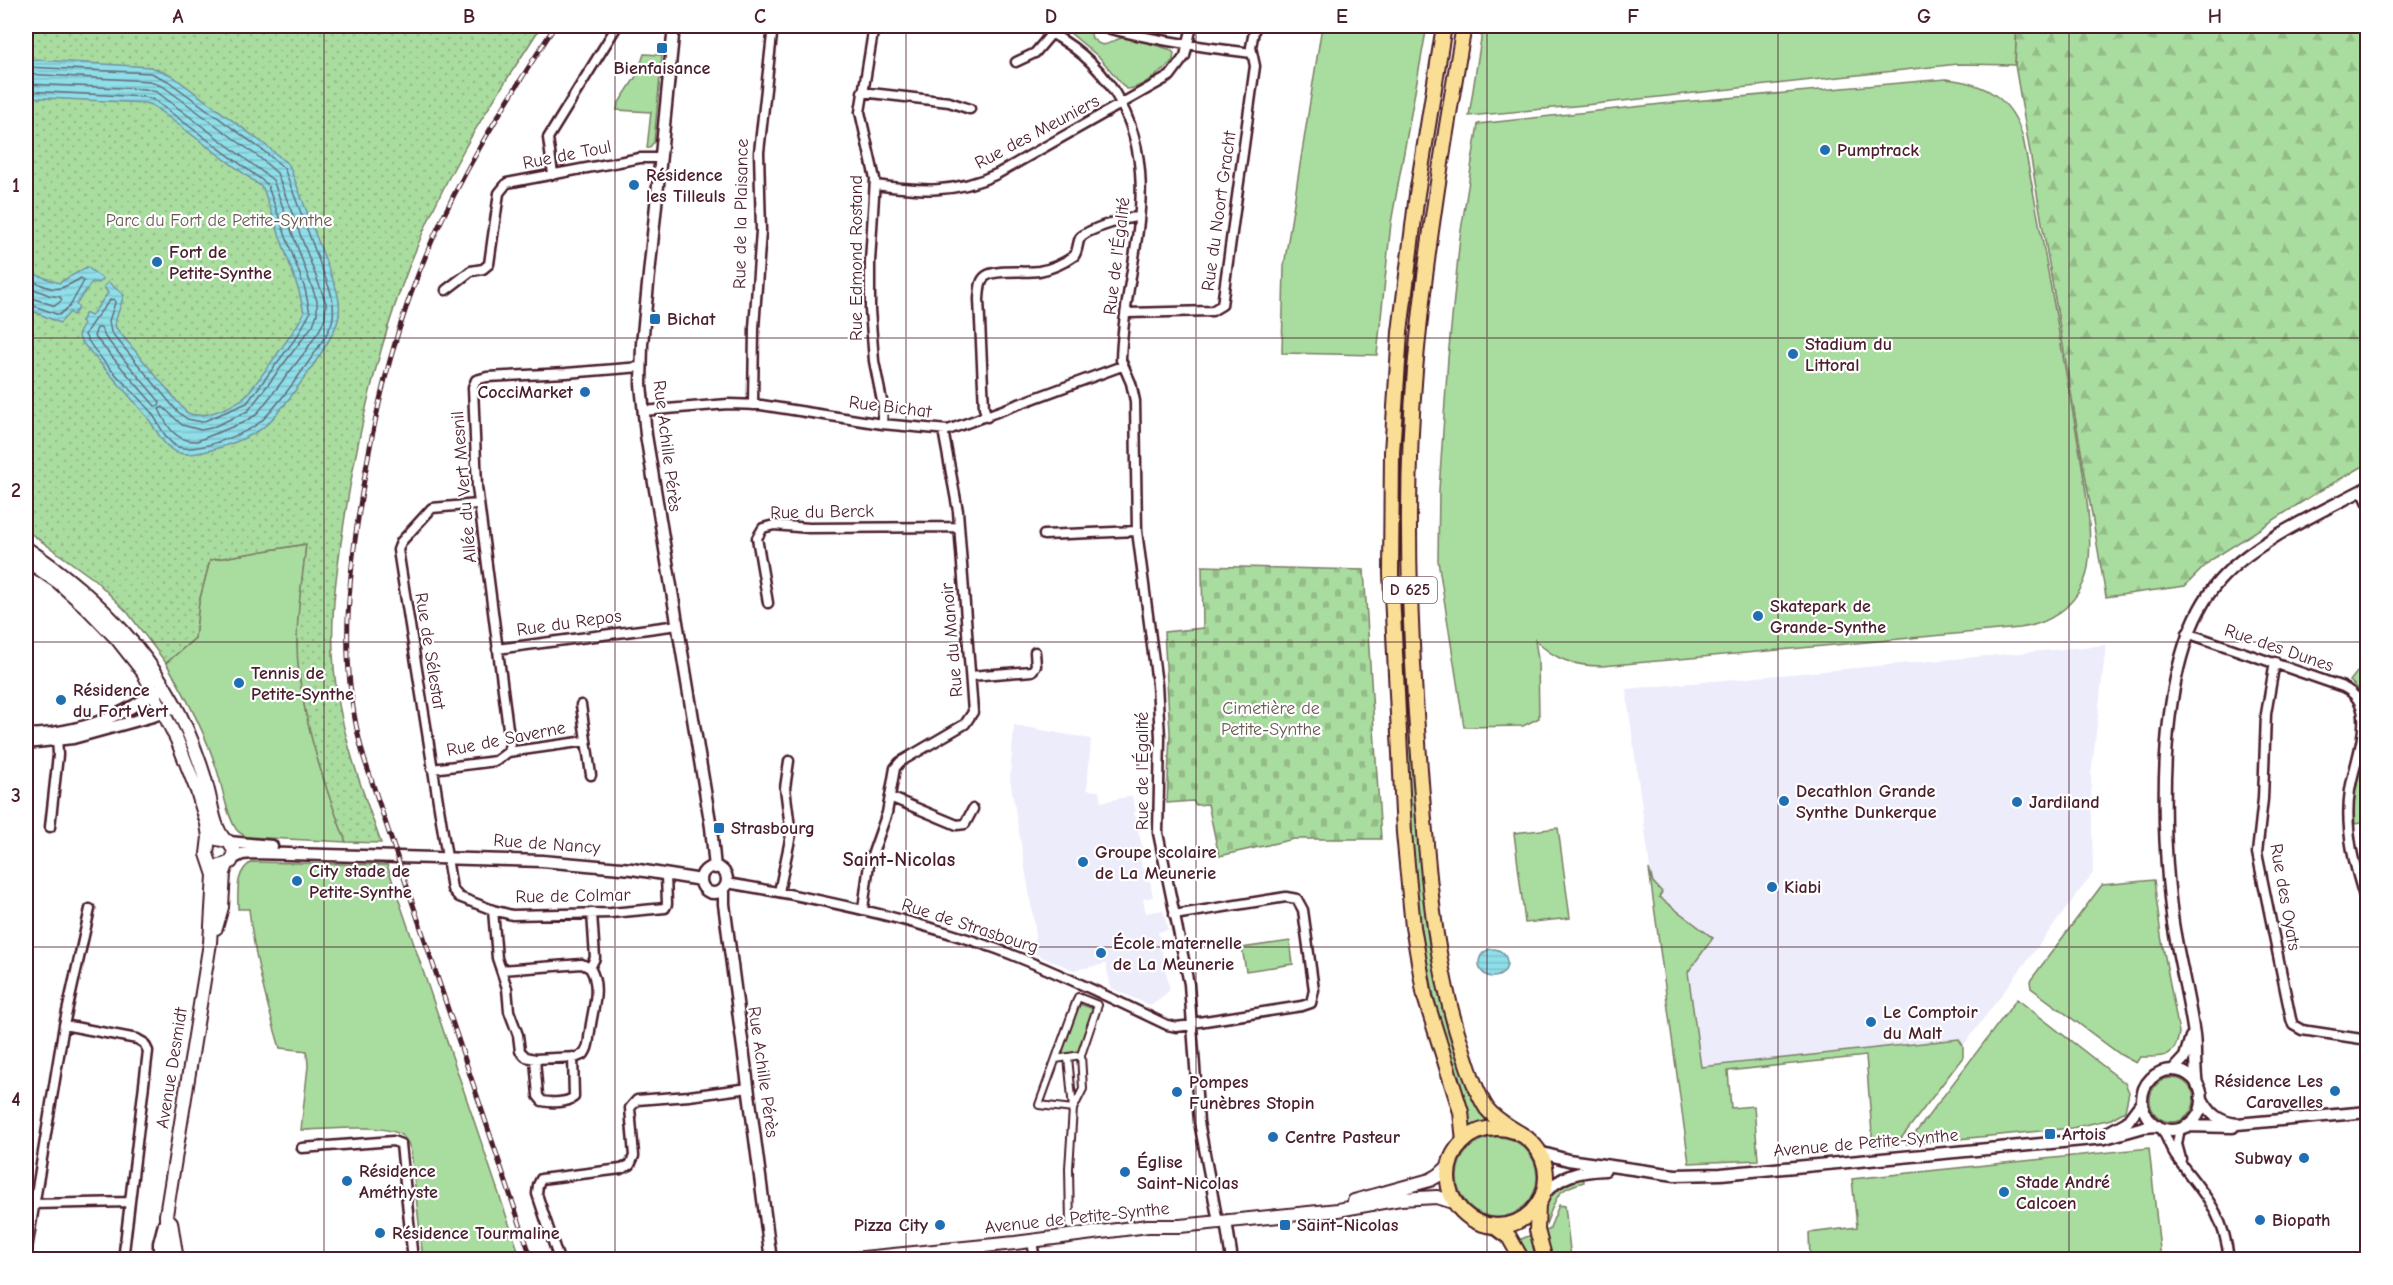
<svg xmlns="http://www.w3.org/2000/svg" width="2393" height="1285" font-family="'Comic Neue',sans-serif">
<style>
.built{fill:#edecfb}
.grass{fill:#a9dc9f;stroke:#7a7e65;stroke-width:1.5}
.forest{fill:url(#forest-firs);stroke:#7a7e65;stroke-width:1.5}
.cemetery{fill:url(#cemetery-stones);stroke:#7a7e65;stroke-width:1.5}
.park{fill:url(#park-dots);stroke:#7a7e65;stroke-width:1.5}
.water{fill:url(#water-rules);stroke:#73929e;stroke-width:1.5}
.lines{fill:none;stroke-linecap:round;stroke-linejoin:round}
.shore{stroke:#656c77;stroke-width:1.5}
.pedestrian-casing{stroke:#4a1f2b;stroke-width:10}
.minor-casing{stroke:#4a1f2b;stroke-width:13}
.tertiary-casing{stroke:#4a1f2b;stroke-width:15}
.secondary-casing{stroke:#4a1f2b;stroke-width:16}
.primary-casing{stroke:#4a1f2b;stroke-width:18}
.trunk-casing{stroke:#4a1f2b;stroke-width:18}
.pedestrian{stroke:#fff;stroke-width:6}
.minor{stroke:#fff;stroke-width:8}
.tertiary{stroke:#fff;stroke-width:10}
.secondary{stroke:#fff;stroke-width:12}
.primary{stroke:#fbde96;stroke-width:14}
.trunk{stroke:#fbde96;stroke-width:14}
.rail-casing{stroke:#4a1f2b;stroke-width:5}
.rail{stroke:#fff;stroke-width:3;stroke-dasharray:9;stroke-linecap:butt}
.grid{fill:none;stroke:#4a1f2b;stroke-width:1.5;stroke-opacity:0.55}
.poi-dot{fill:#1f6fb2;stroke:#fff;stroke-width:2}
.labels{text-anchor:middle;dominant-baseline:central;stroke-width:4.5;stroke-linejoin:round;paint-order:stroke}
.shield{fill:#fff;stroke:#80626b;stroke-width:1.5}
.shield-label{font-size:16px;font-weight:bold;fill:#4a1f2b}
.poi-label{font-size:18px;font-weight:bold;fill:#4a1f2b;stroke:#fff;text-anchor:start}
.street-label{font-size:18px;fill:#4a1f2b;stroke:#fff}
.park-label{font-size:18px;fill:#66584e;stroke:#fff}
.neighbourhood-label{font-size:20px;font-weight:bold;fill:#4a1f2b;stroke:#fff}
.neatline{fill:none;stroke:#4a1f2b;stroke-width:2}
.grid-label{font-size:20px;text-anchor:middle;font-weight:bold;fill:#4a1f2b}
</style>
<defs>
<pattern id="forest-firs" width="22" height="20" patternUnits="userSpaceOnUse" patternTransform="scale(1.5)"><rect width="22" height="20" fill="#a9dc9f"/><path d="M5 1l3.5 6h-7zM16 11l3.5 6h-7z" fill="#93bc89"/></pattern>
<pattern id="cemetery-stones" width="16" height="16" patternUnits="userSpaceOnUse" patternTransform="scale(1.5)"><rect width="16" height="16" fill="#a9dc9f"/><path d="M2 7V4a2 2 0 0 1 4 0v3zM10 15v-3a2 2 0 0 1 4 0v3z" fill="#93bc89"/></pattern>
<pattern id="park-dots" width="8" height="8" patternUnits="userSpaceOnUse" patternTransform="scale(1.5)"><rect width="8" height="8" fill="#a9dc9f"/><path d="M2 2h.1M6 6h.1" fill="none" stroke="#93bc89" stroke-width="1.8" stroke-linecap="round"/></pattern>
<pattern id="water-rules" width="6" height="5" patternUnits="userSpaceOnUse" patternTransform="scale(1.5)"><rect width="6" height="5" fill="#8edfea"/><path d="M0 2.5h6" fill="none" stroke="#7cbfc9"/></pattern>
</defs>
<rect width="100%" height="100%" fill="#fff"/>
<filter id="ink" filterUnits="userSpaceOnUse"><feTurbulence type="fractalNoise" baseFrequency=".0167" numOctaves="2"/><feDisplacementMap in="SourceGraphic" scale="12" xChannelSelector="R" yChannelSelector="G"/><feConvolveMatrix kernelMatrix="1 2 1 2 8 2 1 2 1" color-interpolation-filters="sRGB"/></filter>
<g filter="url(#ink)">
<!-- built -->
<path class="built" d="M2106,645L2091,776L2093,873L1963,1046L1678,1077L1626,689Z
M1014,725L1091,739L1087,790L1099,791L1101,802L1132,796L1136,812H1134L1144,855L1140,857L1142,868H1139L1145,869L1146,874L1141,876H1144L1145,882L1150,881L1153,897L1143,899L1146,913L1163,910L1168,930L1158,932L1170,990L1151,1006L1111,988L1106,964L1074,970L1035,954V928L1010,779Z"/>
<!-- grass -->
<path class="grass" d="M1071,26H1089L1092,38C1105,52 1110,40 1122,38C1133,37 1157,46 1169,49L1174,53L1173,60C1165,70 1139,90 1126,89L1100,58L1069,32Z
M1322,26H1427L1391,223L1377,355L1282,353L1284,266Z
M1483,26H2017L2015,65L1958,64L1595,104L1469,116Z
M644,54L662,55L654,142L649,148H647L651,112L617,110L618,104L637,75Z
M1946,79C1985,83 2012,98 2023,138C2040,226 2056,314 2071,402C2078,444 2100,545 2084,582C2072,609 2048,624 2020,628L1602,666C1574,666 1555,660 1535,640L1538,659L1539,718L1523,726L1464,727L1438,560L1439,490L1448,358L1460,237L1478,124L1671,103Z
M1402,372L1408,373C1397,535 1405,696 1421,858C1429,934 1435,1008 1465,1080C1471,1096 1477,1110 1489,1123L1470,1129L1467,1111L1444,1038L1433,992L1421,929L1415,875L1397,599V476Z
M306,544C302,586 294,630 299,673C306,731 325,787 346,842L247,837C243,835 239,833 236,829C225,811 223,787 216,767C204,730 186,696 166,663L195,638L199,602L210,560Z
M2357,672L2367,675V705L2365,695L2350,681Z
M2367,739V822L2355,824L2353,801Z
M1558,828L1570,918L1525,923L1514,833Z
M252,862L387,865L521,1259H423L411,1151C409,1145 407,1139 401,1135C382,1123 325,1130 301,1130L308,1066L307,1051L280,1048C266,1002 254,957 249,909H238C238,892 235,871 252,862Z
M1649,869L1653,882L1662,892L1659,897L1713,938L1688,972L1701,1067L1959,1039L1963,1046V1057L1896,1145L1873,1147L1866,1056L1728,1071L1731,1108L1754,1106L1758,1160L1689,1163Z
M2154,880L2161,936L2179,1032C2176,1060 2161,1057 2140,1057L2136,1063L2121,1055L2031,988L2030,981L2102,885Z
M1290,941L1293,964L1246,971L1242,948Z
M2017,999L2125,1083L2129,1092L2125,1111L2111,1119L2072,1128L1907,1144Z
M1079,1004L1094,1009L1078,1053L1061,1054Z
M2150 1100a22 22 0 1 1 44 0a22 22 0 1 1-44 0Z
M1457 1177a40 40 0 1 1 80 0a40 40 0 1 1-80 0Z
M2149,1148L2161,1259H1810L1809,1233L1857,1227L1852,1179Z
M1583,1176L1584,1182C1554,1190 1557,1197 1546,1224L1542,1225C1546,1189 1552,1188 1583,1176Z
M1559,1205L1565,1206L1571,1259H1551L1543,1231L1549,1230Z
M1531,1235L1538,1259H1528L1519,1240Z"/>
<!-- forest -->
<path class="forest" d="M2017,26H2367V464L2316,493L2211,560L2185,586L2106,597L2015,65Z"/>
<!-- cemetery -->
<path class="cemetery" d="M1202,566L1364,570L1381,839H1294L1219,856L1208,804L1196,805L1193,801L1167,803L1170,732L1164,632L1203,628Z"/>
<!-- park -->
<path class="park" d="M26,26H541C515,68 486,109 462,153C400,264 366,385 346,510C338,561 329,616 334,668C339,729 361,786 381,843L346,842C325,787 306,731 299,673C293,631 302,586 306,544L210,560L199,602L195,638L166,663L128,613L95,580L26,530Z"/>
<!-- water -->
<path class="water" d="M38,60L151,67L171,75L268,147L289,165L336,288C339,298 341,309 338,320C333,341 283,410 266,425C250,439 195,460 176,452C162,446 156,428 147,417C126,391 102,366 81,341L78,335L84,324L81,321L86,313L91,316L108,293L104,287L108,282L124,295L115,322L116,328L186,412C200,421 229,408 242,399C251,392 299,325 304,313L299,291L263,188L152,105L144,103L26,97V61Z
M87,267L103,279L99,283L92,282L76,304L79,308L73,315L70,312L60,323L26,308V271L59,283Z
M1479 963a14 14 0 1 1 28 0a14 14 0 1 1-28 0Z"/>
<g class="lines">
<!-- shore -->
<path class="shore" d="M26,67L151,73L168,81L265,152L284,168L330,290C333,300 335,311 332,322C326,341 276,409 260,422C246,434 196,453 178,447C166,442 160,425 153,415C133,389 100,363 85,335C91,322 101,312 110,300L114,299L115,303L109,321L111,332L177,411L187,419L202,422L247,403L298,335L310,313L305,289L267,184L154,100L145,97L26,91
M26,74L149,81L164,87L260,158L277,173L326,303L325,318L320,329L305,352L256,415L242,423L197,441C175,442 167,426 159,409L163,407L182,425L201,430L211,428L248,411L313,325L317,314V301L273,180L157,92L145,89L26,84
M26,278C52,289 54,295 81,278L84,281L70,306L59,315L26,303
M26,286L49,295L60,297L62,300L55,306L26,296
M97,328H101L105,337L160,402L159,406H155L94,336Z"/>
<!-- pedestrian casing -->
<g class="pedestrian-casing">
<path id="pedestrian" d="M1078,997L1098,1005L1081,1055L1083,1089L1073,1109L1039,1105Z
M1068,1057L1073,1109L1069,1168L1070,1226
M1056,1059L1081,1055"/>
</g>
<!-- minor casing -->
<g class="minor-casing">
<path id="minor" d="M874,26L860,112L875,179L870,262V310L874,361L883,406L882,424
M1037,26C1069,41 1097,63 1115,93C1168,179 1123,269 1121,360L1131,383L1135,401L1137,531L1157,684L1160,737L1158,833L1189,984L1199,1122L1218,1222
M1099,26C1150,40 1200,47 1252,53
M1016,62L1035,53L1052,33
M862,92L949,102L970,109
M553,174L548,138L617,26
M875,185C921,191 954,194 997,174L1170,76L1185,56L1192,26
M446,290L471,271L483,269L489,264L499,193L507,183L640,158H661
M1127,313L1212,311L1222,305L1255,66L1251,47L1255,26
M753,405L754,328L761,231L759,152L773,26
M643,411L728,404L761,405L882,424L948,430L1122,366
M987,417L984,408L979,299C980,291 979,281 986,276C996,269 1025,273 1039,271C1051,269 1064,263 1074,256C1078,251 1077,244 1080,238C1087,229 1128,217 1139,217
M2362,490L2368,503
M478,504L432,508L401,542L398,550L452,889L459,897L493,910L512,915L611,913L665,908L667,904L666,875
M1044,535L1137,531
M768,603L757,538L763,528L774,525L809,528L959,527
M2187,633L2343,687C2355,693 2362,702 2363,716C2365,740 2354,766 2350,790C2344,831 2355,869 2368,909
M497,649L678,625
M2275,662L2266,714L2263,799L2257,853L2291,1019L2293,1025L2302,1030L2368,1040
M971,676L1032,671L1036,666L1035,652
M581,705L591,775
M508,752L510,744L477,487L473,387L476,380L487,377L566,373L641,367
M432,769L496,761L508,752L586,741
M890,797L957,825L965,824L973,809
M50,827L58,755L57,736
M727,883C818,898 910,918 997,949C1055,971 1111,998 1167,1025L1176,1027L1193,1025
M779,892L791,835L785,788L789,761
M863,909L869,864L887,813L895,768L900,762L965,724L973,712L958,511L943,430
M493,910L497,958L507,988L509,1011L518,1035L520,1051L526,1057L535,1059L577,1057L584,1054C590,1046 588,1040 590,1031C592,1011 602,987 590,968L582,964L501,970
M1174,915L1286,897L1297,899L1303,910L1314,990L1311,1003L1302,1006L1192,1023
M590,968L595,958L592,913
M64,1025L137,1039L144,1043L148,1051L123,1260
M535,1059L538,1096L542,1101C551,1103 567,1103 574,1097L573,1057
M2161,1128C2167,1137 2170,1148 2176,1157C2203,1194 2224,1211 2229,1260
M2180,1128L2177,1144L2181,1159
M302,1148L393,1141L401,1144L413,1260
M33,1204L130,1202
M1032,1241L1035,1260
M26,1255L64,1025L90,909
M559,1260L537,1194L538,1185L541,1179L621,1169L630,1165L634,1156L630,1108L637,1100L689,1096L749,1088"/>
</g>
<!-- tertiary casing -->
<g class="tertiary-casing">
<path id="tertiary" d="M674,26L642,344L641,384L646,435L711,827L715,868
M26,735C56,734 90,727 118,714C133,708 146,698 159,690
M26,743L73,738L153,716L171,709
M229,842L272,846
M234,858L242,854L253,853L542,861L632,869L701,880
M701 880a13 13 0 1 1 26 0a13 13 0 1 1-26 0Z
M724,889V904L771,1260
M2173,1070L2185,1057L2191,1037
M2142 1100a30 30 0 1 1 60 0a30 30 0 1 1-60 0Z
M2197,1085C2194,1068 2196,1051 2194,1035C2189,997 2179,961 2173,923C2160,830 2154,655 2219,581C2254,541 2320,513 2368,487
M2201,1097C2209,1113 2218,1122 2237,1124L2368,1112
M2186,1126L2233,1127
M2107,1133L2127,1122L2142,1102
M1539,1152L1568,1160L1675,1175L1721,1174L2105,1138L2144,1127L2158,1126
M1543,1195C1560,1175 1580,1171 1605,1170
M1226,1221L1232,1260
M159,1260V1243L164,1224"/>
</g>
<!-- secondary casing -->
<g class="secondary-casing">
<path id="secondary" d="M26,548C98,596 161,661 193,744C198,758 204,772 207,787C212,804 213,825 224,839
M26,560L58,582L87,608L117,639L143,672L177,740L197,791L207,824L209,837L207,854L214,875L210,943L166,1215V1260
M217,839L228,841L235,852L231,862L220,866
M216,928L222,907L224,873L227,865
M1354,1201L1430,1180L1439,1175L1450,1165
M171,1222L177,1260
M843,1260L1015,1243L1148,1226H1180L1338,1210L1400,1199L1437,1197L1456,1203"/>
</g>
<!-- primary casing -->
<g class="primary-casing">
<path id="primary" d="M1448 1177a49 49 0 1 1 98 0a49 49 0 1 1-98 0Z
M1538,1204L1537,1230L1545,1260
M1494,1226L1509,1237L1522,1260"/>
</g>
<!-- trunk casing -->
<g class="trunk-casing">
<path id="trunk" d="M1444,26L1417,194L1400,332L1392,452L1391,574L1404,833L1413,927L1425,997L1461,1112L1464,1141
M1464,26C1444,140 1425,255 1415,370C1402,524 1412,678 1425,832C1431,907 1439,979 1463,1051C1469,1070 1476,1092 1487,1109C1495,1119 1508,1126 1519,1133"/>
</g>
<!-- pedestrian -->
<use href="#pedestrian" class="pedestrian"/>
<!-- minor -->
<use href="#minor" class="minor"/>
<!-- tertiary -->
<use href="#tertiary" class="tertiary"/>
<!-- secondary -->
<use href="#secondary" class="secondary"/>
<!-- primary -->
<use href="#primary" class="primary"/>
<!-- trunk -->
<use href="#trunk" class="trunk"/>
<!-- rail casing -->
<g class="rail-casing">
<path id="rail" d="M532,1260L364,758C340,673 346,598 359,512C374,410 398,310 443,217C475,150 515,88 555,26"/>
</g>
<!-- rail -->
<use href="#rail" class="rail"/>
</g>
</g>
<!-- grid -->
<path class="grid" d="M324,26V1260M615,26V1260M906,26V1260M1196,26V1260M1487,26V1260M1778,26V1260M2069,26V1260M26,338H2368M26,642H2368M26,947H2368"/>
<!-- markers -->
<g class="poi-dot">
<rect x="656" y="42" width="12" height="12" rx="3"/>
<circle cx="1825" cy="150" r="6"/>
<circle cx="634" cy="185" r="6"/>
<circle cx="157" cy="262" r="6"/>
<rect x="649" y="313" width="12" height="12" rx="3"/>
<circle cx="1793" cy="354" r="6"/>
<circle cx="585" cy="392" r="6"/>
<circle cx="1758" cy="616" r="6"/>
<circle cx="239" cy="683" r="6"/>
<circle cx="61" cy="700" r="6"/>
<circle cx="1784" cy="801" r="6"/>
<circle cx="2017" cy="802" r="6"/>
<rect x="713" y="822" width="12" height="12" rx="3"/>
<circle cx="1083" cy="862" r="6"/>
<circle cx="297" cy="881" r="6"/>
<circle cx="1772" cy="887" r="6"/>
<circle cx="1101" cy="953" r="6"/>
<circle cx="1871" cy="1022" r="6"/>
<circle cx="2335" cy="1091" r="6"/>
<circle cx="1177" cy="1092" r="6"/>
<rect x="2044" y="1128" width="12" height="12" rx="3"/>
<circle cx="1273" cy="1137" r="6"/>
<circle cx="2304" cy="1158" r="6"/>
<circle cx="1125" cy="1172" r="6"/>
<circle cx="347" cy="1181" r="6"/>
<circle cx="2004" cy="1192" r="6"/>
<circle cx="2260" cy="1220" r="6"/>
<circle cx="940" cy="1225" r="6"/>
<rect x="1279" y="1219" width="12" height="12" rx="3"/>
<circle cx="380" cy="1233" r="6"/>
</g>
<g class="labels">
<!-- shield labels -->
<rect class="shield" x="1383" y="577" width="54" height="26" rx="4.5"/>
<g class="shield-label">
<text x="1410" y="590">D 625</text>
</g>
<!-- poi labels -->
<g class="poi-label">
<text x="662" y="68" text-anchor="middle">Bienfaisance</text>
<text x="1837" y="150">Pumptrack</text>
<text x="646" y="175">Résidence<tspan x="646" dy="21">les Tilleuls</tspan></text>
<text x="169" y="252">Fort de<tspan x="169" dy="21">Petite-Synthe</tspan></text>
<text x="667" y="319">Bichat</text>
<text x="1805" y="344">Stadium du<tspan x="1805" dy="21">Littoral</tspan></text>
<text x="573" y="392" text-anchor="end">CocciMarket</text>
<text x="1770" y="606">Skatepark de<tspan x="1770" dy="21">Grande-Synthe</tspan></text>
<text x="251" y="673">Tennis de<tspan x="251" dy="21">Petite-Synthe</tspan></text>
<text x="73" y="690">Résidence<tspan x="73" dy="21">du Fort Vert</tspan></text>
<text x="1796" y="791">Decathlon Grande<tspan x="1796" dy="21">Synthe Dunkerque</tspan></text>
<text x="2029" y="802">Jardiland</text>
<text x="731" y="828">Strasbourg</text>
<text x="1095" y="852">Groupe scolaire<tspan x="1095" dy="21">de La Meunerie</tspan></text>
<text x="309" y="871">City stade de<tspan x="309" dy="21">Petite-Synthe</tspan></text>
<text x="1784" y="887">Kiabi</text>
<text x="1113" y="943">École maternelle<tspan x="1113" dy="21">de La Meunerie</tspan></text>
<text x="1883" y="1012">Le Comptoir<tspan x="1883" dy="21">du Malt</tspan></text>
<text x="2323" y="1081" text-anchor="end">Résidence Les<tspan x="2323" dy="21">Caravelles</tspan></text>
<text x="1189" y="1082">Pompes<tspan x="1189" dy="21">Funèbres Stopin</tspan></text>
<text x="2062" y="1134">Artois</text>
<text x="1285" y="1137">Centre Pasteur</text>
<text x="2292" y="1158" text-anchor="end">Subway</text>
<text x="1137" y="1162">Église<tspan x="1137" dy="21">Saint-Nicolas</tspan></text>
<text x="359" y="1171">Résidence<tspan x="359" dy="21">Améthyste</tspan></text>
<text x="2016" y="1182">Stade André<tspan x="2016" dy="21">Calcoen</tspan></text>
<text x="2272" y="1220">Biopath</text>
<text x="928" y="1225" text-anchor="end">Pizza City</text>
<text x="1297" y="1225">Saint-Nicolas</text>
<text x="392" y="1233">Résidence Tourmaline</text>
</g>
<!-- street labels -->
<g class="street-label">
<text transform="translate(1037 132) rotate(-28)">Rue des Meuniers</text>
<text transform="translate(567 155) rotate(-11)">Rue de Toul</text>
<text transform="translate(1219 211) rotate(-82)">Rue du Noort Gracht</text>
<text transform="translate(741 214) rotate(-89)">Rue de la Plaisance</text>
<text transform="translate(1117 256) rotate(-83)">Rue de l'Égalité</text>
<text transform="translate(856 258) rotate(-90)">Rue Edmond Rostand</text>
<text transform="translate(890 407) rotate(7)">Rue Bichat</text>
<text transform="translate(667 446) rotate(83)">Rue Achille Pérès</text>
<text transform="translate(464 487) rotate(-95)">Allée du Vert Mesnil</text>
<text transform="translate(822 512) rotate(-1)">Rue du Berck</text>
<text transform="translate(569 623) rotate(-8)">Rue du Repos</text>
<text transform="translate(952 640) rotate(-95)">Rue du Manoir</text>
<text transform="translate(2279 648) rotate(19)">Rue des Dunes</text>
<text transform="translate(430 651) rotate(81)">Rue de Sélestat</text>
<text transform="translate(506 739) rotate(-11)">Rue de Saverne</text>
<text transform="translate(1142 771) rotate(-90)">Rue de l'Égalité</text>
<text transform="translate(547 844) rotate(4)">Rue de Nancy</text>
<text transform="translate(573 896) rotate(-1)">Rue de Colmar</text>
<text transform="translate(2285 897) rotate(80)">Rue des Oyats</text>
<text transform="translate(970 926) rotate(18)">Rue de Strasbourg</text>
<text transform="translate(172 1068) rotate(-81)">Avenue Desmidt</text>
<text transform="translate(763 1072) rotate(82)">Rue Achille Pérès</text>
<text transform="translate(1866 1143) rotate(-5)">Avenue de Petite-Synthe</text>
<text transform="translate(1077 1218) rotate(-6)">Avenue de Petite-Synthe</text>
</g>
<!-- park labels -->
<g class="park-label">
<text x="219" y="220">Parc du Fort de Petite-Synthe</text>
<text x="1271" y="708">Cimetière de<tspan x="1271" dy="21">Petite-Synthe</tspan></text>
</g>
<!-- neighbourhood labels -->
<g class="neighbourhood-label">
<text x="899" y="859">Saint-Nicolas</text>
</g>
</g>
<!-- margin -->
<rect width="2393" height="1285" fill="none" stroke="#fff" stroke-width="66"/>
<rect x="33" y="33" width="2327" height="1219" class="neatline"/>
<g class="grid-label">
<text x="178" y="23">A</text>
<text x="469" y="23">B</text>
<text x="760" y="23">C</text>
<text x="1051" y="23">D</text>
<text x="1342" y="23">E</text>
<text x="1633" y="23">F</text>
<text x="1924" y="23">G</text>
<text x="2215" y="23">H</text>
<text x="16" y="192">1</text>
<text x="16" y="497">2</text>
<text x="16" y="802">3</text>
<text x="16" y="1106">4</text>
</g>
</svg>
